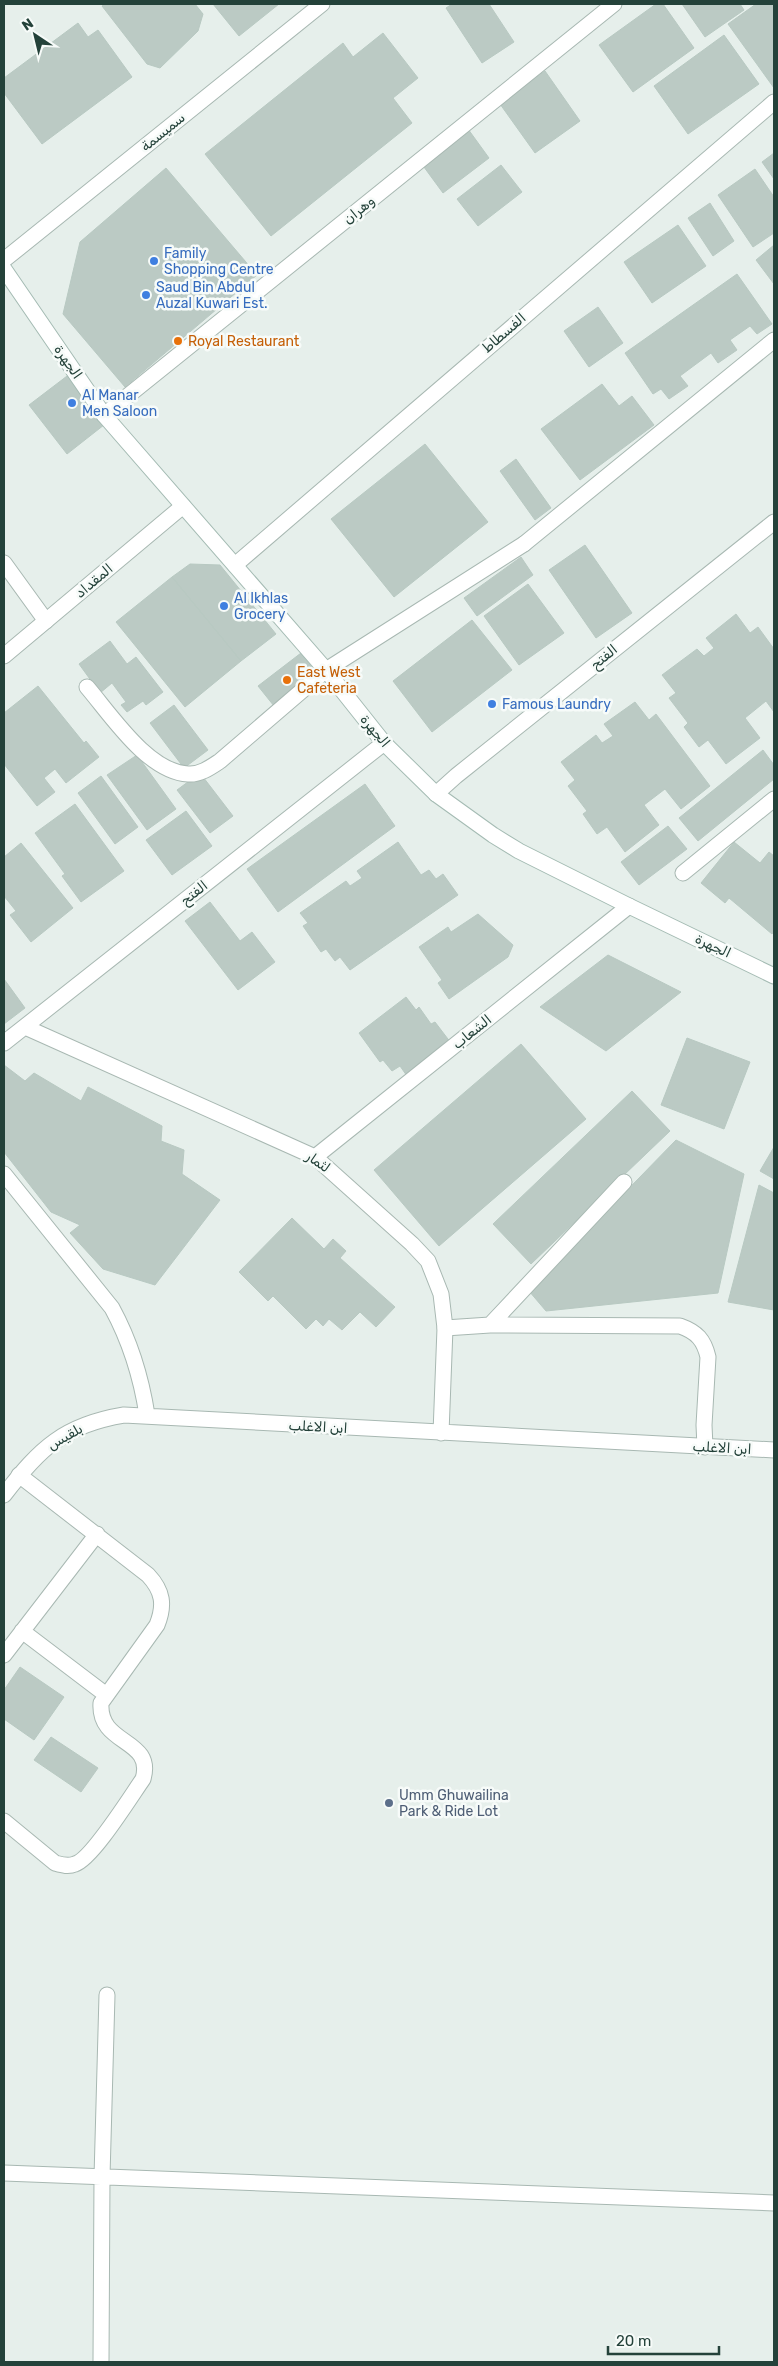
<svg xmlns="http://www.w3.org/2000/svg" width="778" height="2366" font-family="Rubik,Vazirmatn,sans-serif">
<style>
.building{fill:#bbcac4;stroke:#b8c9c2}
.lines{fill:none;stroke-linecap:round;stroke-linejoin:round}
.lane-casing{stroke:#a8b8b2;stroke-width:17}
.street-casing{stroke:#a8b8b2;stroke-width:17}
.secondary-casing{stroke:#a4bbb3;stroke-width:17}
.lane{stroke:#fff;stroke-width:15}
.street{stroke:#fff;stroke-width:15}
.secondary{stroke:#fff;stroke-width:15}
.shop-dot{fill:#3f7fe0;stroke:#f7fbf9;stroke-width:2}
.food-dot{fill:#e8710a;stroke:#f7fbf9;stroke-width:2}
.service-dot{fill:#5c6f8a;stroke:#f7fbf9;stroke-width:2}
.labels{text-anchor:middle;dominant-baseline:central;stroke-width:5;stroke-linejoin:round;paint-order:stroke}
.street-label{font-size:14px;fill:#24423a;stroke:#f7fbf9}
.shop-label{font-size:14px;fill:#366cbe;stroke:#f7fbf9;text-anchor:start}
.food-label{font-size:14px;fill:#c56008;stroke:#f7fbf9;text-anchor:start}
.service-label{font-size:14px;fill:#4e5e75;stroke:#f7fbf9;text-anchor:start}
</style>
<rect width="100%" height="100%" fill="#e6efeb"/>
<!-- building -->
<path class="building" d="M105,4H195L203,14L198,31L160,68L147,64L102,6Z
M213,4H279L239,36Z
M452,4H489L514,42L482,63L446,8Z
M656,4H663L694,48L633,92L599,45Z
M682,4H740L744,10L705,37Z
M756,4H774V88L728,24Z
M78,23L88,37L98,30L132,77L42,144L4,93V78Z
M383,33L418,78L393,98L412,123L271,236L205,154L343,43L353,57Z
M724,35L759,84L688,134L654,86Z
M545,71L580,121L535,153L500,104Z
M468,129L489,158L443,193L421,163Z
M774,153V179L762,162Z
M501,165L522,192L478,226L457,199Z
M166,168L257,275L125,387L63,314L80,242Z
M755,169L774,197V233L753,247L718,195Z
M710,203L734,241L713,256L688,218Z
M678,225L706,266L652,303L624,262Z
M774,245V284L756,260Z
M737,274L772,324L757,334L750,326L730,340L737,350L718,363L711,353L680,376L688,386L669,399L661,389L653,394L625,353Z
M598,307L623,343L589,367L564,331Z
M71,373L109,421L67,454L29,405Z
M602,384L619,406L632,396L654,425L580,480L541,429Z
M425,444L488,522L394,597L331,519Z
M516,459L551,508L535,520L500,471Z
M585,545L632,613L596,638L549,570Z
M521,557L533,575L477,616L464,598Z
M190,564L220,565L276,634L241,661L172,577Z
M172,577L241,661L185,707L116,622Z
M528,584L564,633L519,665L484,616Z
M736,614L750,633L758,627L774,649V712L766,701L745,718L760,738L726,764L708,740L699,747L684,727L688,723L669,698L676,693L662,675L697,649L704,656L714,648L706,638Z
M472,620L512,670L432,732L393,681Z
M110,641L127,664L136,657L163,692L146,705L143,701L127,712L121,705L126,702L112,683L100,693L79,664Z
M301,653L316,673L274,706L258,686Z
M38,686L84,743L86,741L99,757L66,783L55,769L44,778L55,792L37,806L4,764V713Z
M635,702L649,720L656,714L710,786L681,809L665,789L644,805L659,825L625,852L607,827L597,834L583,814L587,811L568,786L575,780L561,762L596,735L602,743L613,736L604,724Z
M174,705L208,750L184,768L150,723Z
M763,750L774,765V779L698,841L679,818Z
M137,755L176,809L147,830L107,775Z
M200,773L233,816L210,833L177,790Z
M101,776L138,827L115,844L78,793Z
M365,784L395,826L278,912L247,869Z
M75,804L124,871L81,902L62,876L65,874L35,833Z
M186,811L212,846L172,875L146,840Z
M668,826L687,849L639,885L621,862Z
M398,842L421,875L429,870L436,879L443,874L458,895L350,970L340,957L335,961L326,949L321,952L303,926L308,923L300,913L346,881L350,886L362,878L357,871Z
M734,842L760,863L769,852L774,856V931L772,934L729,898L725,903L701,883Z
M21,843L73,908L31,942L10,915L16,911L4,896V857Z
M210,902L240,941L252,932L275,962L238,990L185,921Z
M478,914L513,945L508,957L449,999L438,983L442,980L419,947L448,927L451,932Z
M608,955L681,992L606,1051L540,1007Z
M4,979L25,1008L4,1024Z
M406,997L416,1010L419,1007L431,1024L435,1022L451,1043L407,1076L400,1066L392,1071L383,1060L380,1062L359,1033Z
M687,1038L750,1062L724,1129L661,1105Z
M521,1044L586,1119L439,1246L374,1170Z
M4,1065L25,1081L34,1073L81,1101L88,1087L162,1126L161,1141L184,1150L182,1174L220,1200L155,1285L103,1269L70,1233L80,1225L51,1212L4,1152Z
M632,1091L670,1131L531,1264L493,1224Z
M676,1140L744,1174L718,1293L546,1311L529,1291Z
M774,1147V1179L760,1171Z
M759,1185L774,1193V1310L728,1302Z
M292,1218L324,1249L333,1239L346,1251L340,1258L395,1307L376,1327L360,1312L342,1330L329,1319L323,1326L316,1319L306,1329L273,1296L268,1301L239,1272Z
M20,1667L64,1697L34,1740L4,1719V1690Z
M51,1737L98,1768L81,1792L34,1760Z"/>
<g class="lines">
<!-- lane casing -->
<g class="lane-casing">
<path id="lane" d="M524,544L774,340
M4,563L46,621
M87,687C111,715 148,772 188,774C200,775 211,767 220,761L326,670
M490,1325L624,1182
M445,1328L490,1325L680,1326C697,1332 704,1340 708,1357L704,1425L705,1447
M22,1631L105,1694
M4,1655L97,1534
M4,1821L55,1863C62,1865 68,1867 75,1864C92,1859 131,1796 143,1779C155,1738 98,1746 101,1703L157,1625C165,1605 163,1591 148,1575L19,1475
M4,2173L774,2203
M101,2362L102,2177L107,1995"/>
</g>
<!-- street casing -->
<g class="street-casing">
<path id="street" d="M4,260L322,4
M104,415L614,4
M235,565L774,102
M4,656L183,506
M326,670L524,544
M436,794L456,776L774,522
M683,873L774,799
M25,1027L315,1157L412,1244L428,1261L441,1294L445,1328L441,1433
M4,1043L384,743
M315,1157L629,906
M4,1174L112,1308C131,1343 141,1376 147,1415
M4,1495C40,1448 64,1425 124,1415L774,1450"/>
</g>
<!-- secondary casing -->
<g class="secondary-casing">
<path id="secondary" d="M4,269L104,415L326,670L384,743L436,794L493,835L519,851L629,906L774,976"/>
</g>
<!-- lane -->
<use href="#lane" class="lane"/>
<!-- street -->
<use href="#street" class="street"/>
<!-- secondary -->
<use href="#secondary" class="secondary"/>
</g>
<!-- markers -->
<g class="shop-dot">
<circle cx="154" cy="261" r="5"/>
<circle cx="146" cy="295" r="5"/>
<circle cx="72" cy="403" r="5"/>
<circle cx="224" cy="606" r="5"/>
<circle cx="492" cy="704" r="5"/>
</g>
<g class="food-dot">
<circle cx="178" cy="341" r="5"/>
<circle cx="287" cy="680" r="5"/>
</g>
<circle class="service-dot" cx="389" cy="1803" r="5"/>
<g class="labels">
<!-- street labels -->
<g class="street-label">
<text transform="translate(163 132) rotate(-39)">سميسمة</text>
<text transform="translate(359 210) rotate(-39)">وهران</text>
<text transform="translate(504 333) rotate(-41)">الفسطاط</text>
<text transform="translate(68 362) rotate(55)">الجهرة</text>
<text transform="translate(94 581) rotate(-40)">المقداد</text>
<text transform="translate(604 657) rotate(-39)">الفتح</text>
<text transform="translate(375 731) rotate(50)">الجهرة</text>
<text transform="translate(194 893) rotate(-38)">الفتح</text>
<text transform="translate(713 946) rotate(25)">الجهرة</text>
<text transform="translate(472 1032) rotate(-39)">الشعاب</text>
<text transform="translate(318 1162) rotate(35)">لثمار</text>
<text transform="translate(318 1427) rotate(3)">ابن الاغلب</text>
<text transform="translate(65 1437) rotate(-30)">بلقيس</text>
<text transform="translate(722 1448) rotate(3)">ابن الاغلب</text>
</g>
<!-- shop labels -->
<g class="shop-label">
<text x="164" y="253">Family<tspan x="164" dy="16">Shopping Centre</tspan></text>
<text x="156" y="287">Saud Bin Abdul<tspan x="156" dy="16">Auzal Kuwari Est.</tspan></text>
<text x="82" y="395">Al Manar<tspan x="82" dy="16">Men Saloon</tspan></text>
<text x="234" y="598">Al Ikhlas<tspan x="234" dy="16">Grocery</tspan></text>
<text x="502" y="704">Famous Laundry</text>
</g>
<!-- food labels -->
<g class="food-label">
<text x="188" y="341">Royal Restaurant</text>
<text x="297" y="672">East West<tspan x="297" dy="16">Cafeteria</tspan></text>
</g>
<!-- service labels -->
<g class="service-label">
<text x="399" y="1795">Umm Ghuwailina<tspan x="399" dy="16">Park &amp; Ride Lot</tspan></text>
</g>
</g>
<!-- border -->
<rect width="778" height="2366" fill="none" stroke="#24423a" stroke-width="10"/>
<!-- north arrow -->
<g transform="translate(35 35) rotate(325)" stroke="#f7fbf9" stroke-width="4" paint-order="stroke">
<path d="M0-4L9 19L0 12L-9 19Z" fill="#24423a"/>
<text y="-8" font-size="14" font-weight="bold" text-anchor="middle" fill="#24423a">N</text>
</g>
<!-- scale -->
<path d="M608 2346v8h111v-8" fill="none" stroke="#24423a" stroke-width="2.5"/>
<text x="616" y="2346" font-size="15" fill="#24423a" stroke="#f7fbf9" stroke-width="4" paint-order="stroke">20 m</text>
</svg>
